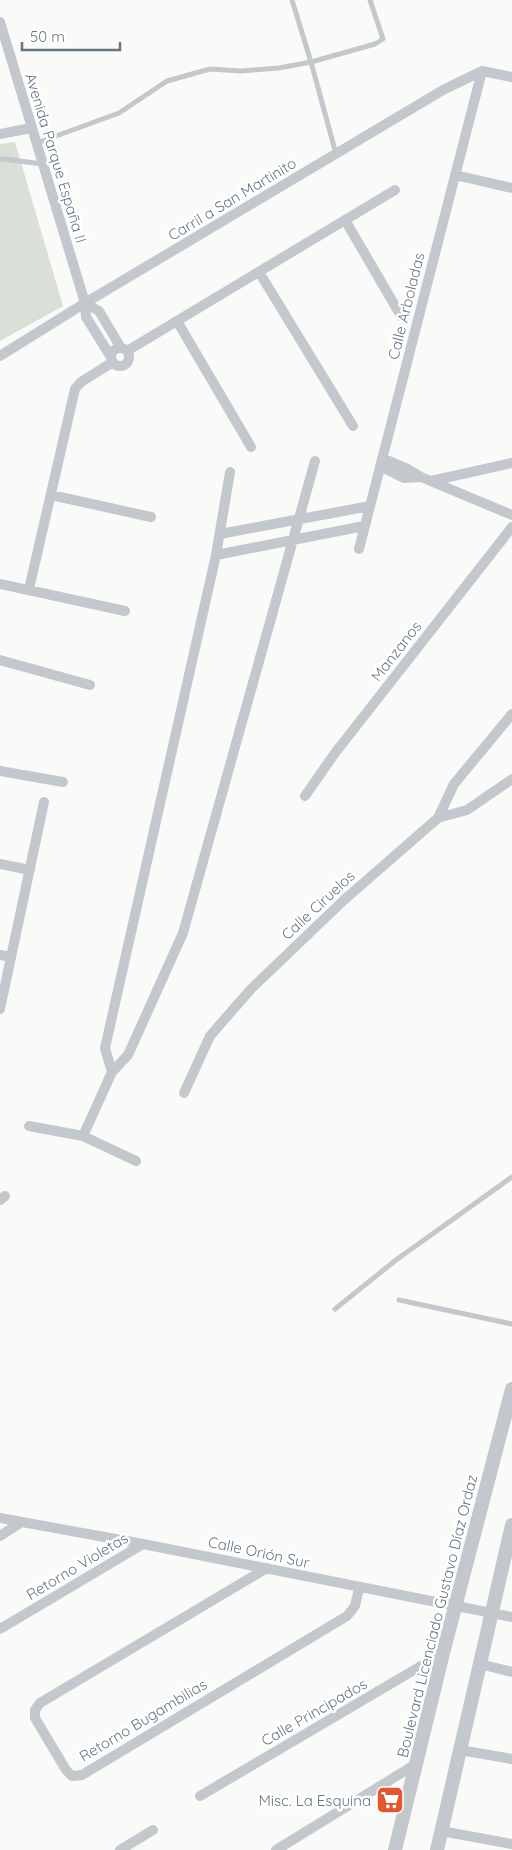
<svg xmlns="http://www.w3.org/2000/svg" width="512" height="1850" font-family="Quicksand,sans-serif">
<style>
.green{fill:#dadfd7}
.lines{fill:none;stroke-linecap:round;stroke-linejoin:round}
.service{stroke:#c3c8cc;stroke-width:5}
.minor{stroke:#c3c8cc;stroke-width:10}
.tertiary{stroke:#c3c8cc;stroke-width:14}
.labels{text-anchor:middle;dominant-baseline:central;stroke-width:5;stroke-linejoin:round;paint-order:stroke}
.street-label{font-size:15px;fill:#657683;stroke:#fff}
.poi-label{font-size:15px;fill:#657683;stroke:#fff;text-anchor:end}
</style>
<rect width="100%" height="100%" fill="#fafaf8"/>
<!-- green -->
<path class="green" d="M15,142L63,306L0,341V144Z"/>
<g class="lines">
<!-- service -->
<path class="service" d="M292,0L311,62L375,44L383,39L370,0
M37,143L119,113L167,81L210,69L241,71L279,68L311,62L336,154
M0,159H5L42,164
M399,1300L512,1324
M335,1309L396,1260L512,1177"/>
<!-- minor -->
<path class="minor" d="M0,22L85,303L86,317L111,357
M482,71L512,77
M0,134L31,128
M455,175L512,188
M345,220L401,316
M259,272L353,426
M85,303L99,311L121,348
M177,321L251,447
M111 357a9 9 0 1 1 18 0a9 9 0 1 1-18 0Z
M127,351L395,190
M0,356L85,303L443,90L482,71
M382,458L406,468L421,477L512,515
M380,466L404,478L421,477
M431,481L512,463
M51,495L151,517
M220,534L370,506
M359,549L482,71
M216,555L364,526
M0,584L125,611
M29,589L75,389L81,382L113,362
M0,660L90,685
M0,771L63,782
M305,796L335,753L512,527
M438,818L454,784L512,714
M0,864L30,870
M0,955L11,957
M0,1009L44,802
M112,1072L105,1048L216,555L230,472
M184,1093L210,1036L251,989L344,900L438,818L467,810L512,779
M29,1126L83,1136L136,1161
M83,1136L112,1072L128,1055L183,933L315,461
M0,1200L5,1196
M0,1518L143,1544L512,1617
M0,1536L20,1523
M267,1568L40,1703L35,1710V1718L66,1770L72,1776L82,1775L347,1616L355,1606L359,1588
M0,1629L143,1544
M480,1664L512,1672
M460,1750L512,1759
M200,1796L443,1653
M441,1831L512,1844
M120,1850L153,1830
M276,1850L416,1764"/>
<!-- tertiary -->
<path class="tertiary" d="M395,1850L443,1653L512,1389
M437,1850L512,1525"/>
</g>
<!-- icons -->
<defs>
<g id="supermarket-square" transform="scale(1.4375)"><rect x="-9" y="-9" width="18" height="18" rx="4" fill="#e4572e" stroke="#fff"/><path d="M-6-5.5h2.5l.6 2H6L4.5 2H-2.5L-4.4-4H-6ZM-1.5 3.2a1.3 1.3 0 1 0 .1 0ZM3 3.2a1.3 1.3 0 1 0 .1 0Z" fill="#fff"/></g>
</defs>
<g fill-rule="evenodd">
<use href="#supermarket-square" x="390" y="1800"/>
</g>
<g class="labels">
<!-- street labels -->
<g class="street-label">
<text transform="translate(56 158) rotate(73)">Avenida Parque España II</text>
<text transform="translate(232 199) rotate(-31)">Carril a San Martinito</text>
<text transform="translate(406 306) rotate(-76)">Calle Arboladas</text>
<text transform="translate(396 651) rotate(-52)">Manzanos</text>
<text transform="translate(318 905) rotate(-43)">Calle Ciruelos</text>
<text transform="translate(259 1552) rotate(12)">Calle Orión Sur</text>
<text transform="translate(77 1566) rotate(-31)">Retorno Violetas</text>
<text transform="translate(437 1616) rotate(-76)">Boulevard Licenciado Gustavo Díaz Ordaz</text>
<text transform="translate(314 1712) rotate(-30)">Calle Principados</text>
<text transform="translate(143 1720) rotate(-31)">Retorno Bugambilias</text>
</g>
<!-- poi labels -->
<g class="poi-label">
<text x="371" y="1800">Misc. La Esquina</text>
</g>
</g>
<!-- scale -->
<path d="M22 42v8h98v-8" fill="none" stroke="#657683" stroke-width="2.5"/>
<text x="30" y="42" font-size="15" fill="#657683" stroke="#ffffff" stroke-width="4" paint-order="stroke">50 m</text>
</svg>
